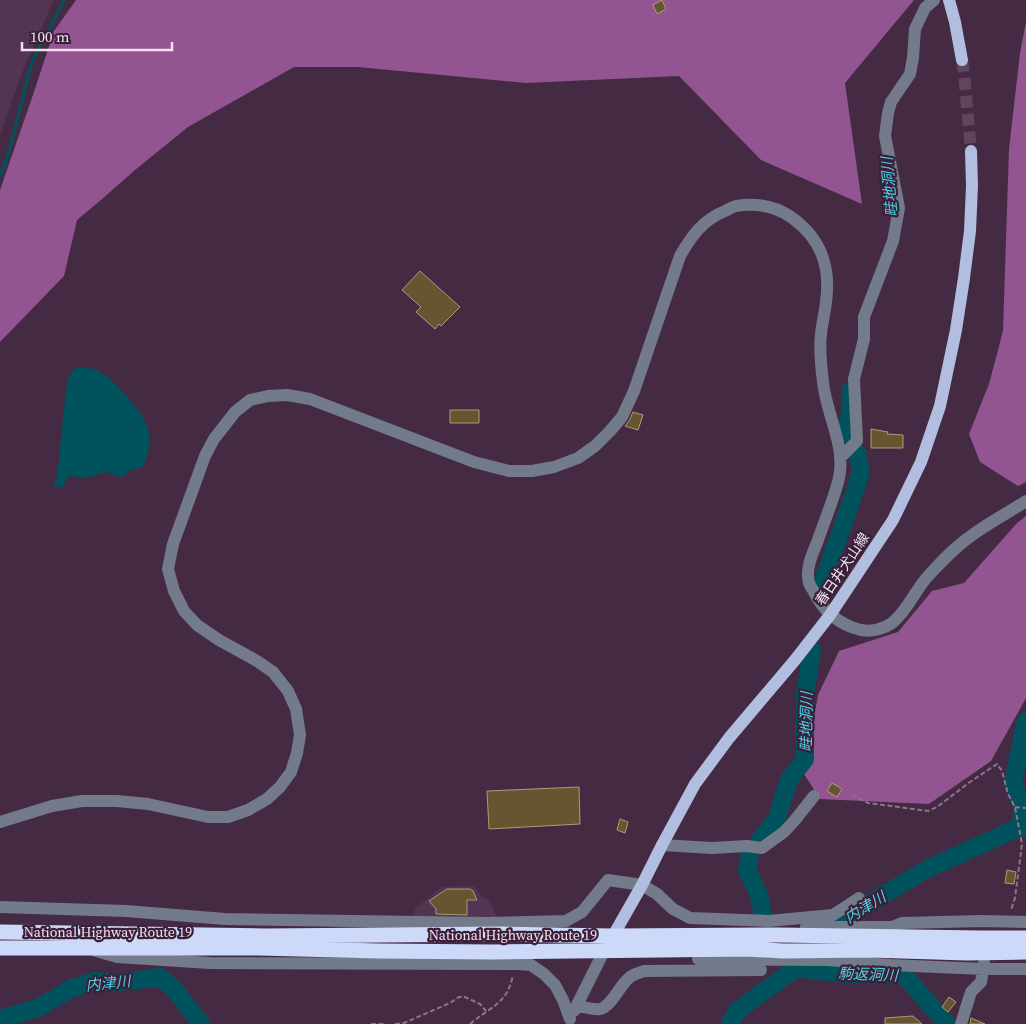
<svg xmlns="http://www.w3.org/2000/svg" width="1026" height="1024" font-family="'Source Serif 4','Noto Sans JP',serif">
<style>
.built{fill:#533452}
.forest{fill:#935591}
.water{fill:#00535c}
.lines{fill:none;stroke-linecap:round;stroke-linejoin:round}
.stream{stroke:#00535c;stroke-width:3}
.river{stroke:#00535c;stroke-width:18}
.building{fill:#655631;stroke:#ac9c74}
.major-tunnel{stroke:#5f455e;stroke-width:12;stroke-dasharray:12 6;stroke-linecap:butt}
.path{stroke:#8c758b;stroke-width:2;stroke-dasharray:5 2.5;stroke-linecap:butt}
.minor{stroke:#737a8a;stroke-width:12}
.major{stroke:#b1bedf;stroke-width:12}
.highway{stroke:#ccd9f8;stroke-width:15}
.labels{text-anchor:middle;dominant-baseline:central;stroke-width:4.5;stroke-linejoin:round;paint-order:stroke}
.street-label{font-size:14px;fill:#f2e1f1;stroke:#3a2039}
.water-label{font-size:15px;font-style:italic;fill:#4dd3e6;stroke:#3a2039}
</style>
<rect width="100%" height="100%" fill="#452a44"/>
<!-- built -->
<path class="built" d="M0,0H54L21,75L0,136Z
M474,886L481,896L491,902L497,919L410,920L416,908L442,887Z"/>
<!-- forest -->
<path class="forest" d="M76,0H914L845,83L862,204L761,160L679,76L526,83L358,67H294L188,127L135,170L101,200L77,220L64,276L0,342V190L34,92L54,31Z
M1026,22V482L1018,486L980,462L969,434L989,384L1003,331L1009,149L1020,53Z
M1026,516V698L991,761L929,804L820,799L804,774L818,695L839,651L898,632L932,591L964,583L1017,523Z"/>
<!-- water -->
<path class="water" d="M78,367C83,368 89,368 94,369C110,374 143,412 148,429C152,443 149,455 142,467L130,470L123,477L105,472L87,478L68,476L62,488L53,485L57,477L67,381L72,371Z"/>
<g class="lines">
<!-- stream -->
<path class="stream" d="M0,177L9,152L32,62L64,0"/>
<!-- river -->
<path class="river" d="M850,436L846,426L850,414V391
M821,591L823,581L856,488L861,471L857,453
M1020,827L1023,810L1013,782L1026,721
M760,840L777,818L789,780L805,759V694L812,650
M750,852L747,870L759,895L763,916
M796,968L847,974H903L947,1024
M0,1019L38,1008L72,988L96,981L115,983L160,977L174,989L201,1024
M730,1024L737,1011L796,968L846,917L927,869L1020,827L1026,828"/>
</g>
<!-- building -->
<path class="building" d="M662,0L666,9L657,14L653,5Z
M420,271L460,307L441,326L439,324L435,329L416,312L421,307L402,290Z
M450,410H479V423H450Z
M633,412L643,415L638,430L625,426L629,421Z
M871,429L888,432L887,434L903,435V448H871Z
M832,783L842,789L837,797L827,791Z
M579,787L580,824L489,829L487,791Z
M620,819L628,822L625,833L617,830Z
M1007,870L1016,872L1014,884L1005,883Z
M447,889H470L473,891L477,900H467V915L436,914V909L429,901Z
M949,997L956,1002L948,1012L942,1007Z
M913,1016L922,1024H885V1018Z
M971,1018L985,1024H970Z"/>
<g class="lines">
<!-- major-tunnel -->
<path class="major-tunnel" d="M962,60L964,73L971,151"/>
<!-- path -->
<path class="path" d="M852,795L868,803L928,811L937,807L970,782L997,764L1002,771L1008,794L1015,807L1022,844L1015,898L1011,910
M1015,807L1026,808
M371,1024H384
M395,1024L404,1023L450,1003L459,997H465L480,1004L486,1011
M472,1024L471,1023C492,1006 507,1004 513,975"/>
<!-- minor -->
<path class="minor" d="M840,458L857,441L854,379L864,339V317L893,241L899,208L885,136L888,113L891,102L910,74L913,58L915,29L925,8L934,0
M0,822L52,806L82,801H117L148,804L208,817H228L248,810L267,799L280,787L291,772L297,753L300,735L296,709L288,691L273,672L257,661L219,640L197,625L184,611L174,591L168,569L173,544L205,456L214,439L235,412L250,400L268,396L287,395L310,399L474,462L509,471H532L554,467L578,458L595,446L610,431L622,417L634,391L680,256C692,235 703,220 725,211C729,209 732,207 736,206C755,203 775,206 791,217C821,238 831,266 826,302C825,312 822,323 821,334C819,350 821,366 823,382C826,414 846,445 839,478C834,499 825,519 818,540C813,553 805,568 809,583C810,585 811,588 813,590C822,610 839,625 861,630C871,632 884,629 892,623C908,610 915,590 929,575C942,561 955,547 971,536C988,523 1008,513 1026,501
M662,845L712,848L747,846L762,848L784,832L795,820L814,796
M0,907L126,911L225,919L486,923L566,921L582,912L608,880L642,885L657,894L673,909L690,918L769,921L833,915L859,898
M806,927H892L902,923L981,921L1026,922
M96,951L117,957L210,963L518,964L531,965L544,974L555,985L563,1000L570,1019
M698,959L828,960L890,965L984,969H1026
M577,1005C584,1007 593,1010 600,1009C611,1007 620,985 629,978C633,974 639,973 644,971L761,970
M574,1011L604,951
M961,1024L971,992L981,982L984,963"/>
<!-- major -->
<path class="major" d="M949,0L955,22L962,60
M609,943L642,885L662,845L695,784L729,738L795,660L830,615L893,520L921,462L940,406L956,330L964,278L970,231L972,186L971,151"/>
<!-- highway -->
<path class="highway" d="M0,932L266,936L500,934L612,936L778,935L982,938H1026
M0,948H259L379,951L494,952L747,949L783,951L870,950L967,953L1026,952"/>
</g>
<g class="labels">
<!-- street labels -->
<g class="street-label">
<text transform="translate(842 569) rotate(-56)">春日井犬山線</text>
<text x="108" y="932">National Highway Route 19</text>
<text x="513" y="935">National Highway Route 19</text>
</g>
<!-- water labels -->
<g class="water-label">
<text transform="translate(889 187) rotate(-95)">畦地洞川</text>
<text transform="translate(806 722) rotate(-89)">畦地洞川</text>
<text transform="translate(865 907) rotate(-32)">内津川</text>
<text transform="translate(868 974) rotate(2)">駒返洞川</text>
<text transform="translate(108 983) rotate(-6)">内津川</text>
</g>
</g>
<!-- scale -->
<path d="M22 42v8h150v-8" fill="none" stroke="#f2e1f1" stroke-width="2.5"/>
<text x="30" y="42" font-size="15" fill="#f2e1f1" stroke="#3a2039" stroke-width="4" paint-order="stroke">100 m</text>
</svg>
